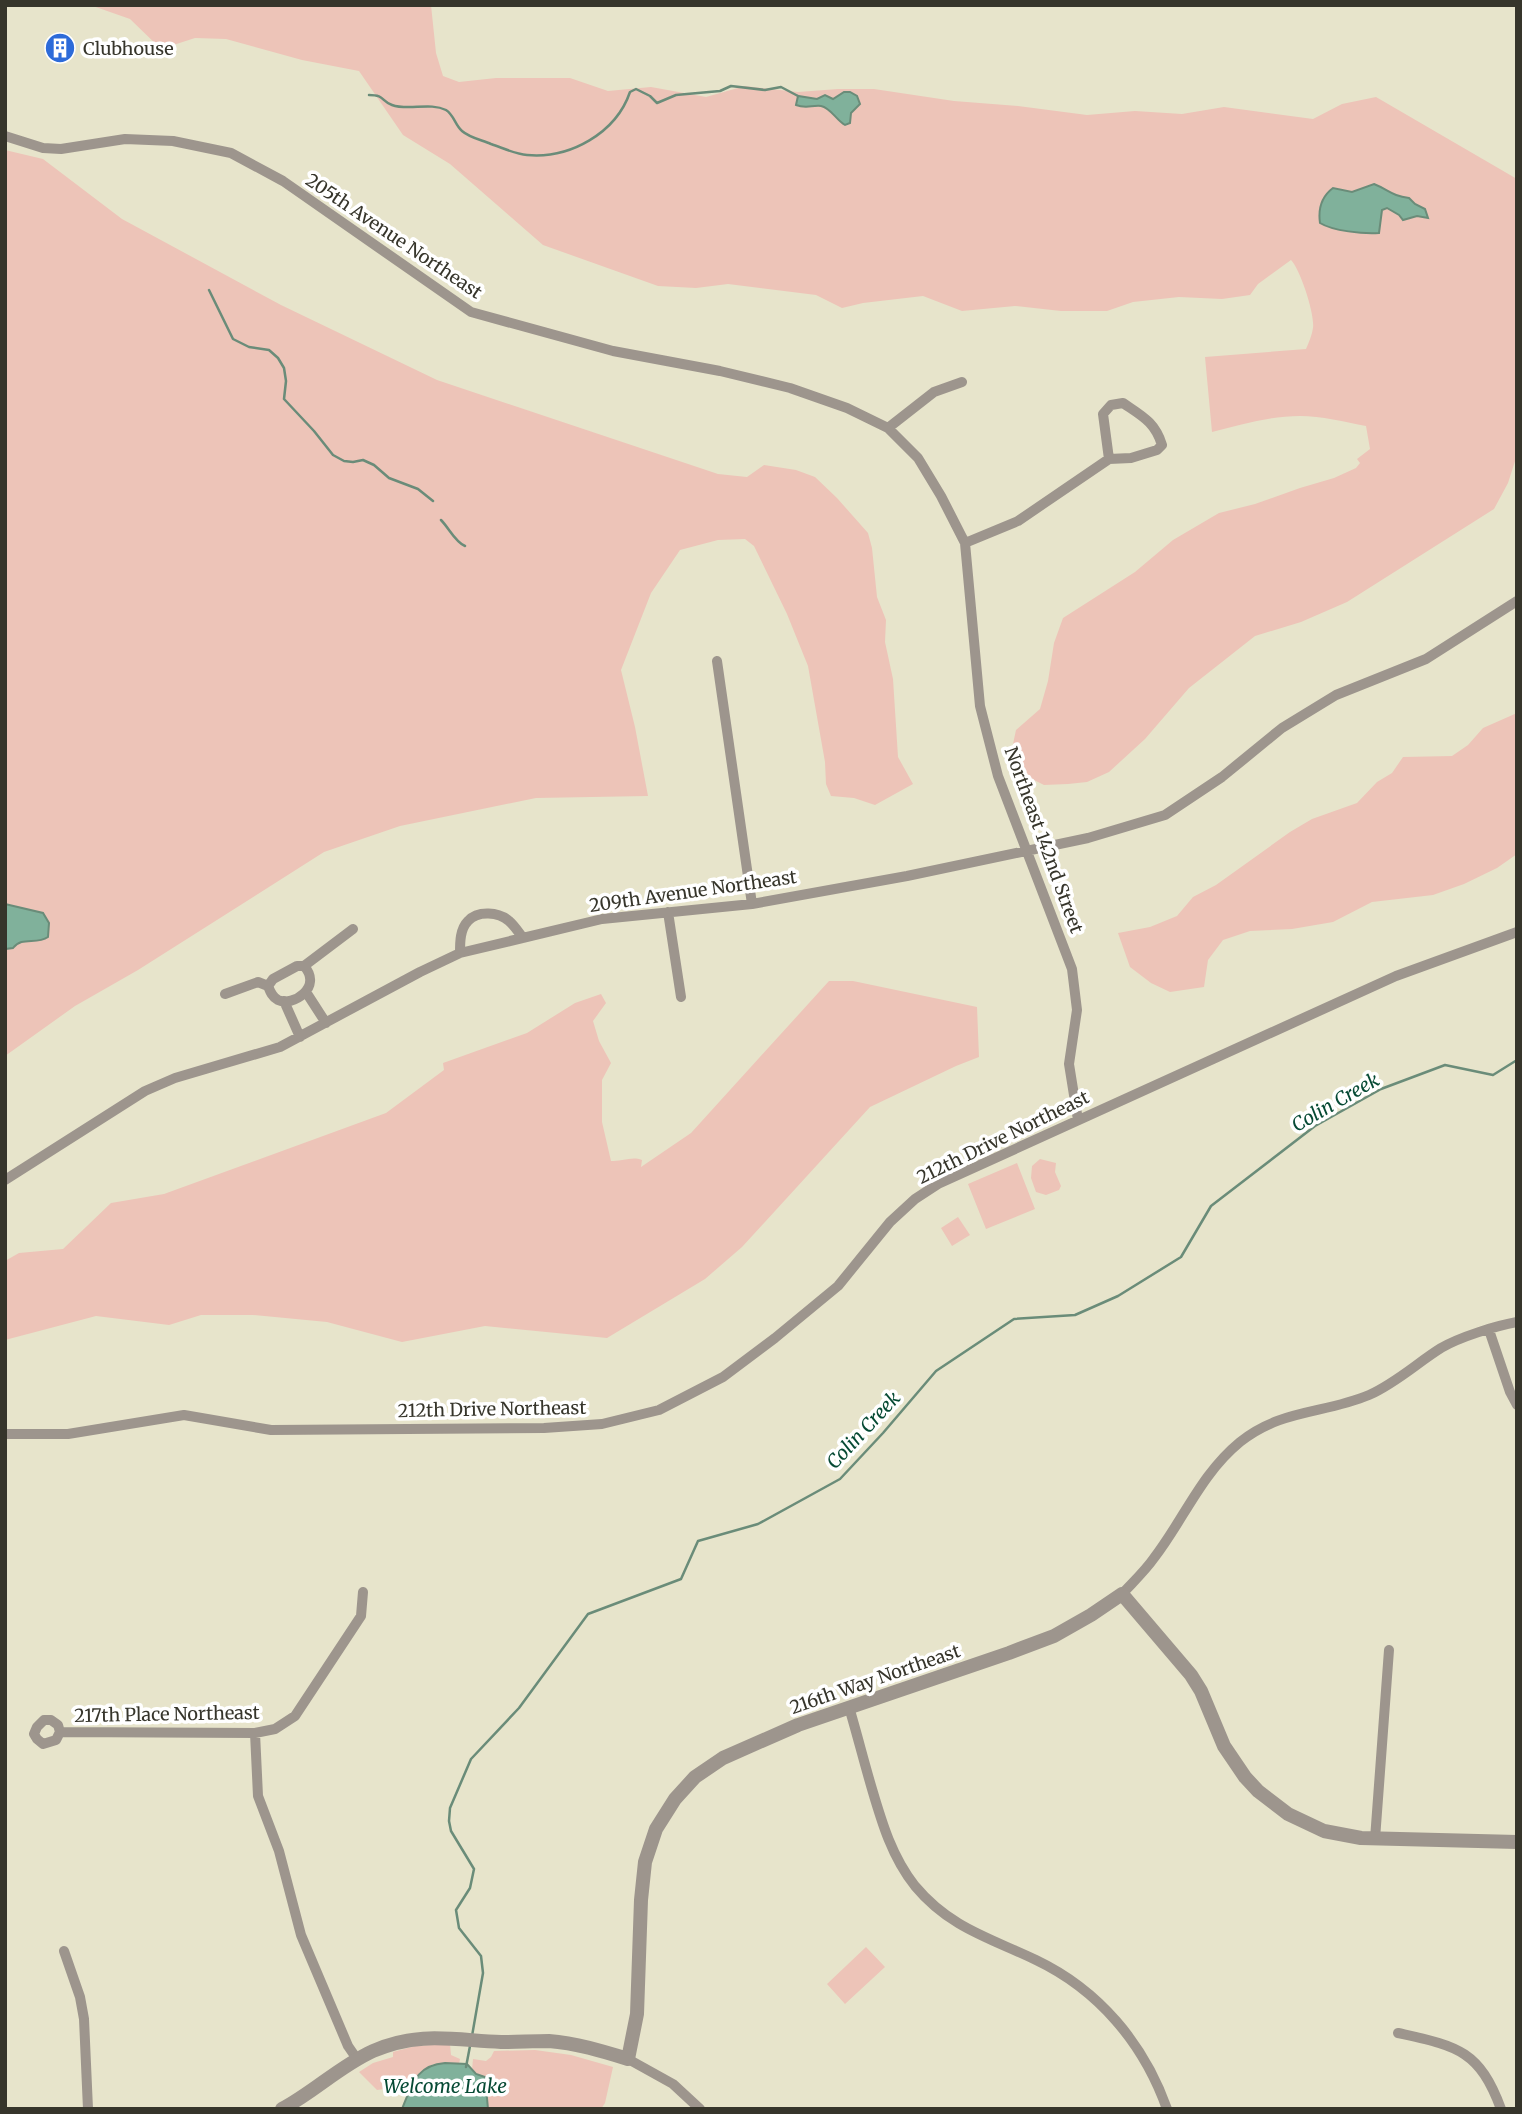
<svg xmlns="http://www.w3.org/2000/svg" width="1522" height="2114" font-family="Merriweather,serif">
<style>
.green{fill:#edc4b8}
.water{fill:#80b19b;stroke:#6a8c79;stroke-width:2}
.lines{fill:none;stroke-linecap:round;stroke-linejoin:round}
.stream{stroke:#6a8c79;stroke-width:2.5}
.minor{stroke:#9d958d;stroke-width:10}
.tertiary{stroke:#9d958d;stroke-width:14}
.labels{text-anchor:middle;dominant-baseline:central;stroke-width:7;stroke-linejoin:round;paint-order:stroke}
.poi-label{font-size:18px;fill:#36352b;stroke:#fff;text-anchor:start}
.street-label{font-size:18px;fill:#36352b;stroke:#fff}
.water-label{font-size:19px;font-style:italic;fill:#064a34;stroke:#fff}
</style>
<rect width="100%" height="100%" fill="#e7e4cb"/>
<!-- green -->
<path class="green" d="M90,5H431L436,53L443,76L459,82L496,78H570L608,91L651,87L706,97L745,86L798,92L838,89H874L954,101L1018,106L1087,115L1135,111L1182,114L1224,107L1313,119L1342,104L1376,97L1517,179V455L1508,483L1494,509L1347,602L1301,622L1255,636L1189,688L1145,739L1109,772L1087,782L1068,784L1044,785L1022,774L1013,744L1016,730L1040,709L1048,681L1054,643L1063,618L1135,572L1173,540L1219,513L1255,504L1300,488L1334,478L1356,468L1360,463L1357,459L1370,449L1366,426C1345,422 1321,416 1300,416C1270,416 1240,425 1212,432L1205,357L1306,349C1309,342 1312,335 1313,328C1315,314 1300,269 1291,260L1258,284L1250,295L1222,299L1179,297L1133,302L1107,311H1061L1015,306L962,311L923,296L863,303L842,308L816,295L728,284L696,288L658,286L543,245L450,164L403,135L359,71L302,60L226,39L195,38L161,49L130,19Z
M5,150L43,159L122,219L281,305L437,380L718,474L747,477L764,465L796,470L815,477L837,498L868,533L872,548L877,597L886,620L885,642L893,679L898,757L913,784L875,805L854,798L831,796L826,784L825,762L808,666L787,614L754,546L745,539L718,540L680,550L651,593L621,670L635,727L648,796L536,798L400,826L324,852L138,970L75,1006L5,1056Z
M1517,713V854L1497,868L1464,884L1433,895L1372,902L1333,922L1292,929L1250,931L1223,940L1208,960L1204,987L1170,992L1151,983L1130,967L1118,933L1150,927L1177,916L1193,897L1216,885L1290,832L1312,819L1357,803L1377,782L1392,773L1403,757L1452,756L1468,745L1483,728Z
M829,981H853L977,1007L979,1057L956,1066L870,1107L742,1247L705,1279L607,1338L485,1326L402,1342L327,1322L253,1315H201L169,1325L96,1316L5,1340V1261L19,1253L63,1249L111,1203L164,1194L386,1113L444,1070L443,1063L527,1033L575,1003L601,994L606,1003L593,1021L599,1041L611,1063L602,1080V1122L611,1161C622,1162 631,1156 642,1160L641,1167L691,1133Z
M1040,1159L1056,1163L1055,1172L1061,1186L1059,1190L1046,1195L1036,1192L1031,1178L1032,1166Z
M1017,1163L1035,1209L986,1229L968,1184Z
M958,1217L970,1235L952,1246L941,1228Z
M866,1947L885,1967L845,2004L827,1984Z
M450,2044L451,2055L460,2059L459,2064C431,2062 428,2062 412,2085L377,2090L359,2072L373,2063L393,2057V2052L415,2046Z
M535,2050L571,2055L613,2067L605,2103L601,2109H488L486,2082L472,2070L473,2059L486,2061L491,2057L494,2051Z"/>
<!-- water -->
<path class="water" d="M844,92H850L857,96L860,104L851,113L850,123L845,125C836,120 831,108 821,106C812,105 806,109 796,105L798,96L817,99L825,95L833,99Z
M1374,184C1389,190 1392,196 1409,198L1415,204L1425,209L1428,218L1417,216L1403,220L1399,215L1387,208L1382,210L1379,233C1363,234 1333,231 1320,223C1318,209 1321,197 1333,188L1352,192Z
M5,904L43,913L49,923L48,937C36,945 22,936 13,948L5,949Z
M445,2063L467,2064L476,2074L485,2077L488,2109H402C412,2085 416,2065 445,2063Z"/>
<g class="lines">
<!-- stream -->
<path class="stream" d="M369,95C385,95 381,101 392,105C408,111 430,102 446,110C454,115 455,125 462,131C470,138 482,140 491,144C503,148 515,154 527,155C570,159 616,133 630,92L636,89L650,96L657,103L676,95L720,91L731,86L765,90L781,87L798,96
M209,290L233,339L249,347L269,350L278,358L284,368L286,381L284,399L314,431L333,455L344,461L353,462L363,460L374,465L389,478L418,489L433,501
M441,520C449,528 455,542 465,546
M472,2036L483,1973L481,1956L459,1928L456,1910L470,1888L474,1869L451,1831L449,1821L450,1808L471,1759L519,1708L588,1614L681,1579L698,1541L758,1524L840,1479L883,1433L936,1371L1014,1319L1075,1315L1118,1296L1181,1257L1211,1206L1315,1126L1381,1089L1445,1065L1493,1075L1517,1060
M466,2067L470,2046"/>
<!-- minor -->
<path class="minor" d="M5,136L43,148L61,149L125,139L173,141L231,153L283,181L471,312L613,351L720,371L790,388L847,408L888,428L918,458L941,496L965,543L980,706L998,776L1072,969L1077,1010L1069,1064L1078,1120
M888,428L934,392L962,382
M965,543L1018,521L1109,459L1131,458L1157,450L1162,445C1155,422 1142,416 1123,403L1111,405L1103,414L1109,459
M717,661L752,904
M668,912L681,997
M460,953C460,942 460,929 468,921C478,910 499,912 509,921C514,925 519,933 523,938
M297,966H304C323,987 293,1007 278,1000C272,997 270,991 268,986L273,979Z
M304,966L353,929
M306,992L326,1023
M225,994L258,982L268,986
M284,1001L300,1037
M5,1180L145,1091L175,1078L280,1047L420,972L460,953L602,919L752,904L907,876L1088,838L1165,815L1222,777L1282,728L1336,695L1426,659L1517,601
M1489,1330L1510,1392L1517,1405
M5,1434H68L184,1415L271,1430L544,1428L602,1424L659,1410L723,1377L775,1338L838,1286L890,1222L915,1199L938,1184L1396,976L1517,932
M1122,1594C1133,1582 1145,1571 1154,1558C1184,1519 1201,1474 1240,1442C1281,1409 1324,1414 1369,1395C1396,1383 1417,1363 1441,1348C1460,1337 1495,1326 1517,1322
M849,1707C857,1734 864,1762 872,1789C882,1823 892,1857 915,1886C950,1928 990,1938 1036,1960C1099,1990 1144,2044 1167,2109
M60,1732L56,1740L43,1744L37,1739L34,1734L37,1727L44,1720H51L58,1725L60,1732L255,1733L275,1729L295,1716L361,1616L363,1592
M255,1733L258,1796L279,1851L301,1935L348,2046L357,2059
M1375,1839L1389,1650
M64,1951L80,1997L84,2019L88,2109
M1398,2033C1456,2046 1479,2049 1501,2109
M628,2059L673,2084L700,2109"/>
<!-- tertiary -->
<path class="tertiary" d="M282,2109C314,2092 340,2066 373,2051C419,2031 453,2040 501,2042C517,2042 533,2041 549,2041C576,2043 602,2051 628,2059L637,2014L641,1900L645,1862L656,1829L675,1799L695,1777L723,1758L798,1725L1009,1653L1054,1636L1091,1615L1122,1594L1191,1675L1201,1691L1224,1746L1245,1777L1258,1791L1288,1814L1324,1831L1361,1838L1517,1842"/>
</g>
<!-- icons -->
<defs>
<g id="building-disc" transform="scale(1.575)"><circle r="9.5" fill="#2d6bd9" stroke="#fff"/><path d="M-4-6H4V6H1V3H-1V6H-4ZM-2.5-4.3h1.7v1.8h-1.7ZM.8-4.3h1.7v1.8H.8ZM-2.5-1h1.7V.8h-1.7ZM.8-1h1.7V.8H.8Z" fill="#fff"/></g>
</defs>
<g fill-rule="evenodd">
<use href="#building-disc" x="60" y="48"/>
</g>
<g class="labels">
<!-- poi labels -->
<g class="poi-label">
<text x="83" y="48">Clubhouse</text>
</g>
<!-- street labels -->
<g class="street-label">
<text transform="translate(394 236) rotate(34)">205th Avenue Northeast</text>
<text transform="translate(1044 840) rotate(70)">Northeast 142nd Street</text>
<text transform="translate(693 891) rotate(-8)">209th Avenue Northeast</text>
<text transform="translate(1003 1137) rotate(-26)">212th Drive Northeast</text>
<text transform="translate(492 1409) rotate(-1)">212th Drive Northeast</text>
<text transform="translate(875 1679) rotate(-19)">216th Way Northeast</text>
<text transform="translate(167 1714) rotate(-1)">217th Place Northeast</text>
</g>
<!-- water labels -->
<g class="water-label">
<text transform="translate(1335 1102) rotate(-30)">Colin Creek</text>
<text transform="translate(863 1430) rotate(-47)">Colin Creek</text>
<text x="445" y="2086">Welcome Lake</text>
</g>
</g>
<!-- border -->
<rect width="1522" height="2114" fill="none" stroke="#36352b" stroke-width="14"/>
</svg>
